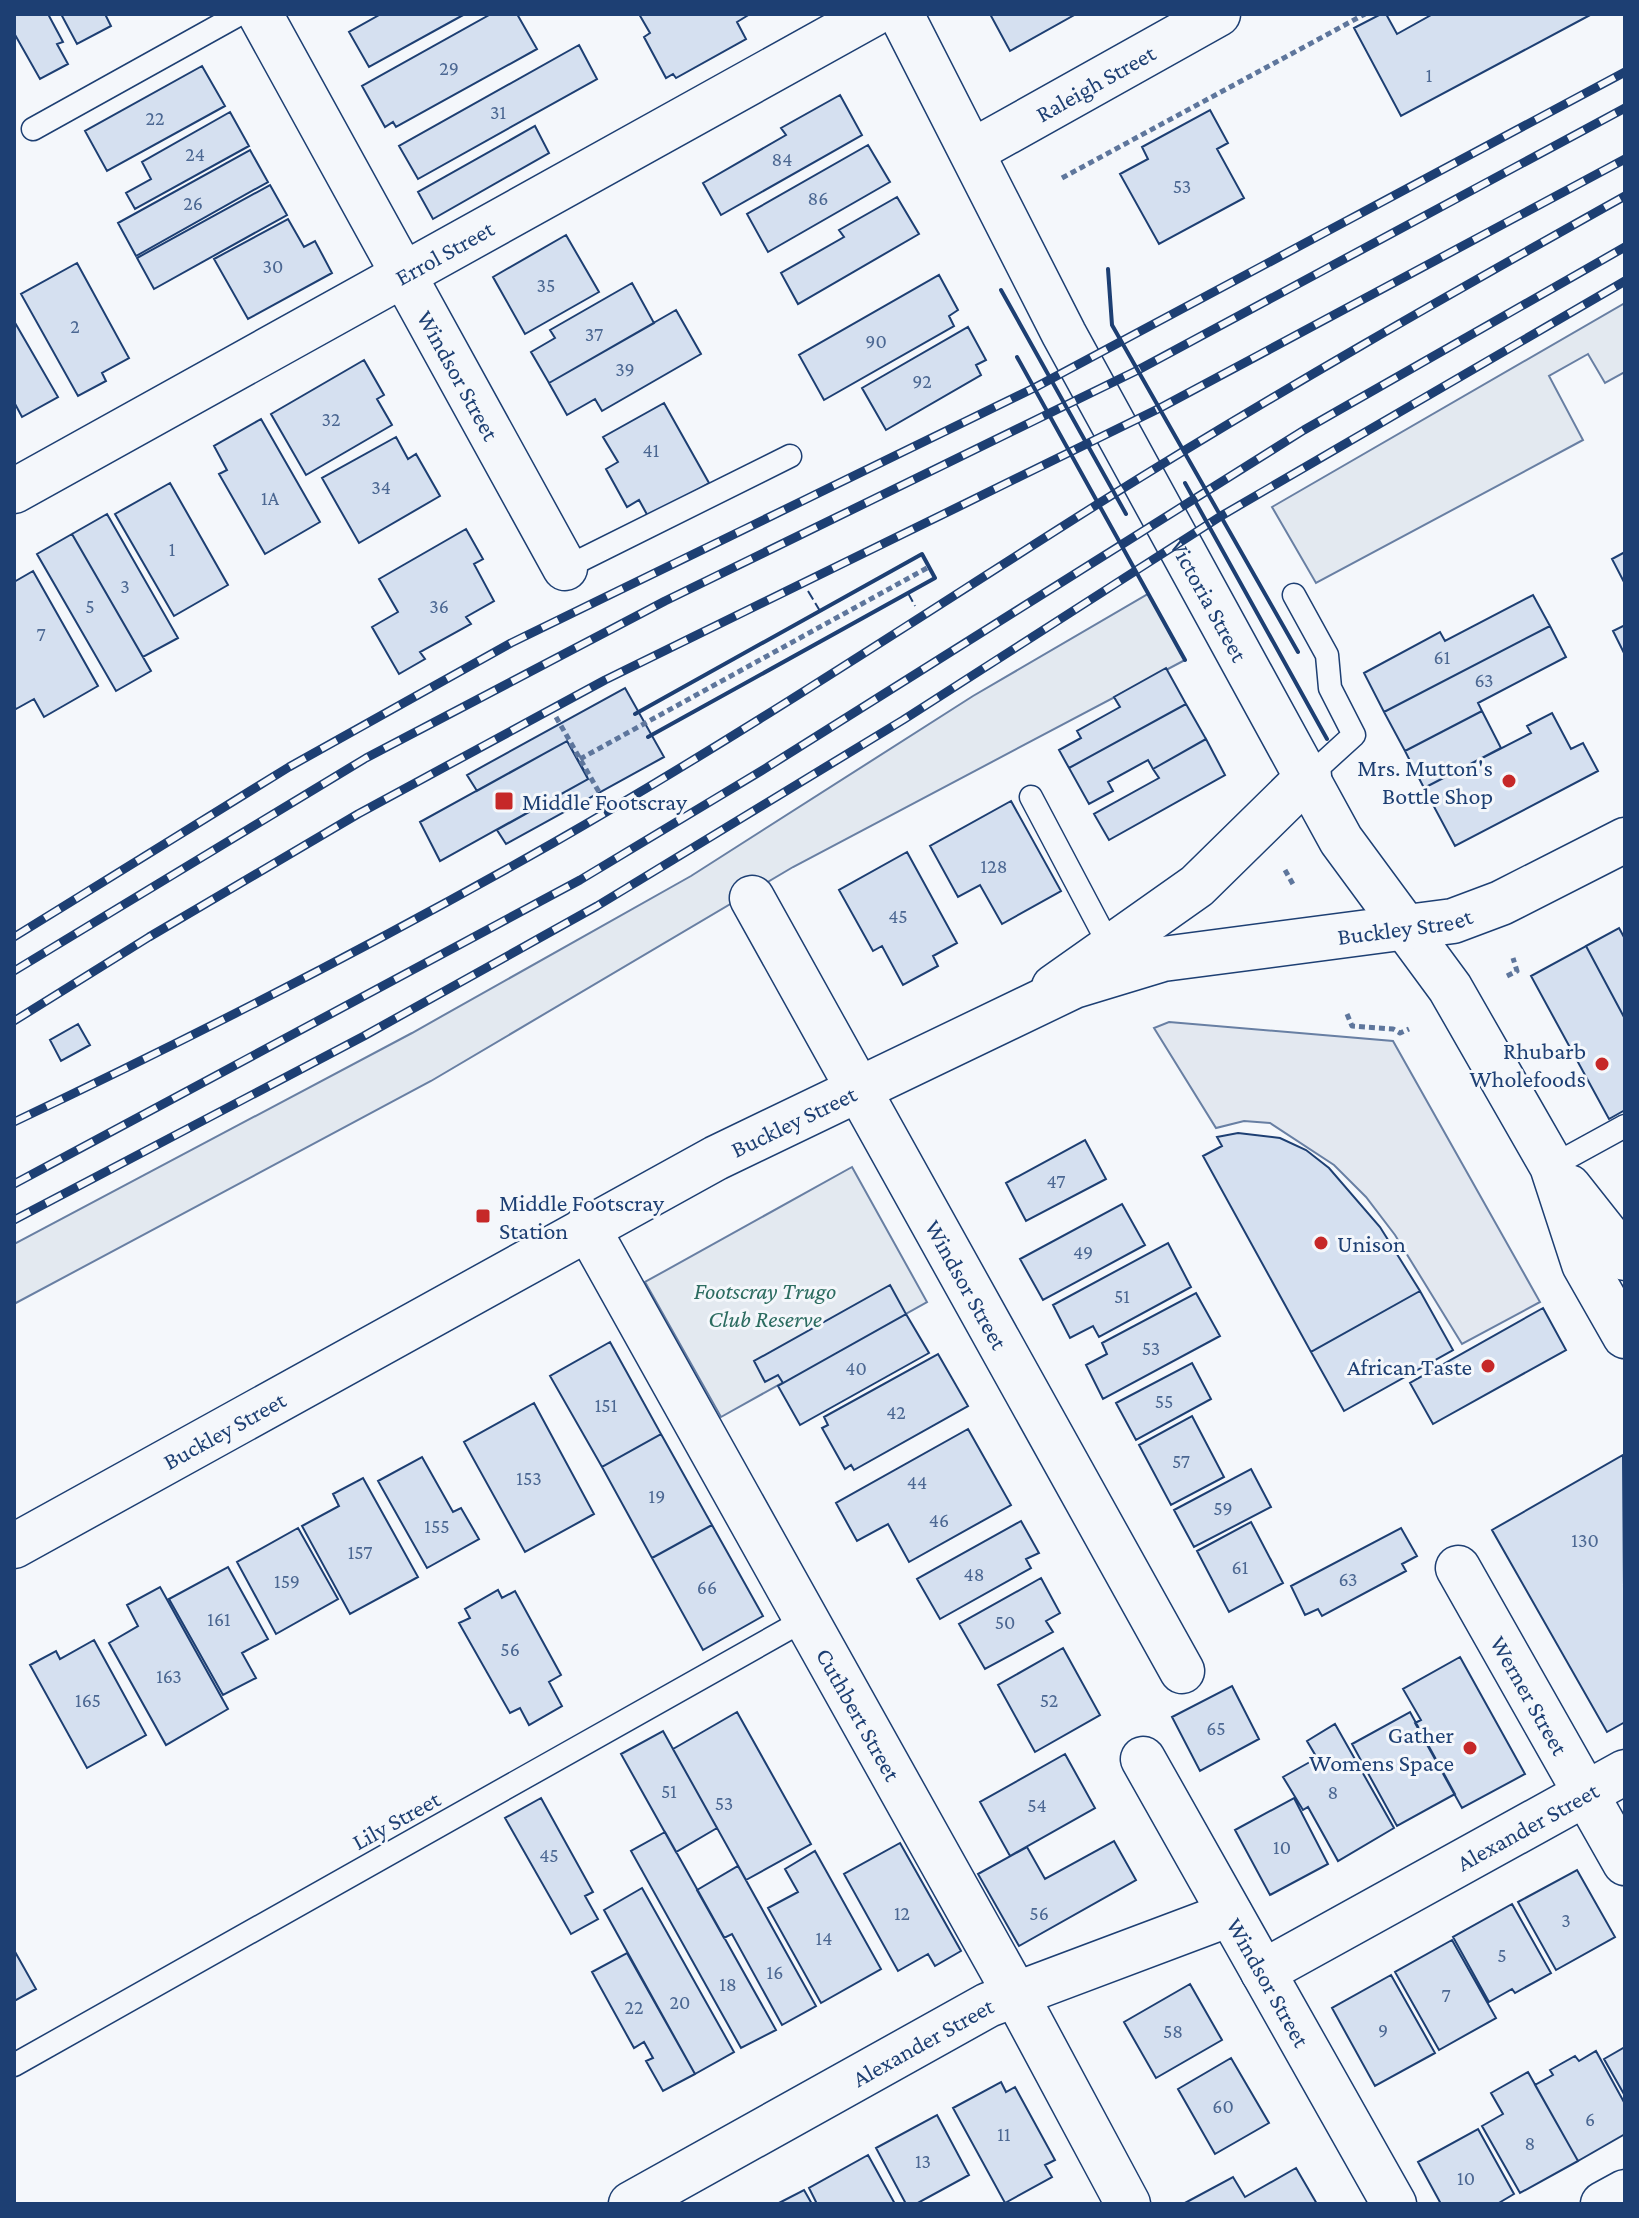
<svg xmlns="http://www.w3.org/2000/svg" width="1639" height="2218" font-family="'Crimson Pro',serif">
<style>
.green{fill:#e3e9f0;stroke:#687fa3;stroke-width:2}
.parking{fill:#e3e8f0;stroke:#687fa3;stroke-width:2}
.building{fill:#d5e0f0;stroke:#1d3f73;stroke-width:2}
.lines{fill:none;stroke-linecap:round;stroke-linejoin:round}
.lane-casing{stroke:#1d3f73;stroke-width:25}
.street-casing{stroke:#1d3f73;stroke-width:47}
.secondary-casing{stroke:#1d3f73;stroke-width:47}
.primary-casing{stroke:#1d3f73;stroke-width:47}
.path{stroke:#5e769c;stroke-width:5;stroke-dasharray:6 4;stroke-linecap:butt}
.lane{stroke:#f4f7fb;stroke-width:22}
.street{stroke:#f4f7fb;stroke-width:44}
.secondary{stroke:#f4f7fb;stroke-width:44}
.primary{stroke:#f4f7fb;stroke-width:44}
.rail-casing{stroke:#1d3f73;stroke-width:9}
.rail{stroke:#f4f7fb;stroke-width:6;stroke-dasharray:18;stroke-linecap:butt}
.fence{stroke:#1d3f73;stroke-width:2;stroke-dasharray:10 4;stroke-linecap:butt}
.wall{stroke:#1d3f73;stroke-width:4}
.poi-dot{fill:#c62828;stroke:#f4f7fb;stroke-width:3}
.labels{text-anchor:middle;dominant-baseline:central;stroke-width:6;stroke-linejoin:round;paint-order:stroke}
.number-label{font-size:20px;fill:#4b6792}
.street-label{font-size:24px;fill:#1d3f73;stroke:#f4f7fb}
.poi-label{font-size:24px;fill:#1d3f73;stroke:#f4f7fb;text-anchor:end}
.park-label{font-size:24px;font-style:italic;fill:#2c6c60;stroke:#f4f7fb}
</style>
<rect width="100%" height="100%" fill="#f4f7fb"/>
<!-- green -->
<path class="green" d="M1625,303V372L1605,383L1588,354L1549,376L1583,440L1316,583L1272,507Z
M1148,594L1185,660L793,867L431,1081L14,1304V1244L412,1033L691,876L973,696Z
M852,1167L927,1302L721,1417L645,1282Z"/>
<!-- parking -->
<path class="parking" d="M1169,1022L1393,1041L1540,1302L1462,1344L1395,1235L1366,1197L1334,1165L1270,1123L1244,1121L1216,1128L1154,1028Z"/>
<!-- building -->
<path class="building" d="M14,14H48L63,42L57,44L68,64L40,79L14,33Z
M61,14H105L111,26L77,44Z
M381,14H465L369,67L349,32Z
M491,14H517L537,49L396,127L393,122L385,127L362,86Z
M639,14H750L737,22L746,39L676,78L673,74L666,78L644,37L650,33Z
M990,14H1076L1010,51Z
M1381,14H1386L1397,34L1433,14H1592L1401,116L1354,28Z
M579,45L597,79L418,179L399,146Z
M202,66L225,106L107,171L85,131Z
M840,95L862,135L721,215L703,183L786,135L781,128Z
M1210,110L1228,143L1217,149L1244,198L1159,244L1120,174L1148,159L1142,147Z
M230,112L249,146L135,209L126,193L151,179L142,162Z
M535,126L549,153L433,219L418,192Z
M868,145L890,182L768,252L747,214Z
M250,150L268,182L136,256L118,223Z
M270,185L287,215L154,289L137,258Z
M897,197L919,234L798,304L781,273L844,237L839,230Z
M288,219L304,247L315,241L332,273L248,319L214,259Z
M566,235L599,292L525,334L493,277Z
M77,263L129,358L102,373L106,381L78,396L21,294Z
M939,275L958,310L949,316L954,326L824,400L799,355Z
M632,283L654,323L549,383L531,352L555,338L550,330Z
M676,310L701,354L602,411L595,399L567,415L549,383Z
M14,321L58,397L22,417L14,402Z
M968,327L986,360L976,365L981,375L886,430L862,388Z
M364,360L384,395L377,399L392,425L306,475L271,414Z
M664,403L709,483L649,518L639,500L627,507L606,469L618,462L603,437Z
M261,419L320,522L265,554L219,474L227,470L214,446Z
M396,437L408,459L416,454L440,496L359,543L322,478Z
M170,483L228,585L174,616L115,514Z
M107,514L178,638L143,657L72,534Z
M466,529L483,559L474,564L494,601L466,617L471,624L420,652L425,659L399,674L372,627L398,612L379,579Z
M72,534L151,671L116,691L37,554Z
M1625,552V584L1612,559Z
M33,571L98,686L44,717L34,699L16,709L14,706V582Z
M1533,595L1550,626L1384,712L1364,673L1440,632L1445,641Z
M1625,625V655L1613,631Z
M1550,626L1566,657L1478,703L1482,711L1405,751L1384,712Z
M1166,668L1186,704L1069,768L1059,750L1081,738L1077,731L1120,707L1114,697Z
M625,688L664,757L506,844L497,830L588,779L585,772L567,741L477,791L467,775Z
M1186,704L1206,739L1153,769L1148,760L1108,782L1113,791L1089,804L1069,768Z
M1482,711L1501,748L1424,788L1405,751Z
M1552,713L1571,749L1583,743L1598,771L1455,846L1424,788L1531,733L1527,726Z
M1206,739L1225,775L1109,840L1094,814L1159,778L1153,769Z
M567,741L588,779L440,861L420,822Z
M1011,801L1061,891L1002,924L980,885L958,897L930,846Z
M907,852L957,943L933,956L938,966L903,985L882,946L873,951L839,890Z
M1619,928L1625,939V1019L1586,946Z
M1586,946L1625,1019V1110L1609,1119L1531,976Z
M78,1024L90,1045L61,1061L50,1040Z
M1238,1133L1280,1138L1306,1150L1329,1168L1380,1227L1420,1291L1311,1352L1203,1156L1222,1146L1217,1137Z
M1085,1140L1106,1179L1026,1221L1006,1183Z
M1122,1204L1145,1245L1043,1300L1020,1259Z
M1168,1243L1191,1287L1099,1337L1093,1326L1070,1338L1053,1305Z
M890,1285L906,1314L783,1383L778,1375L765,1382L754,1361Z
M1420,1291L1453,1350L1344,1411L1311,1352Z
M1196,1293L1220,1336L1103,1399L1086,1365L1107,1354L1102,1343Z
M1543,1308L1566,1350L1433,1424L1410,1383Z
M906,1314L929,1353L800,1425L778,1386Z
M610,1342L661,1434L602,1467L550,1376Z
M938,1354L968,1406L854,1470L851,1465L845,1469L822,1428L828,1425L824,1417Z
M1192,1363L1211,1399L1136,1440L1116,1403Z
M534,1403L594,1514L525,1552L464,1442Z
M1192,1416L1224,1477L1171,1505L1139,1445Z
M968,1429L1011,1505L909,1562L888,1524L857,1541L836,1503Z
M661,1434L712,1525L652,1558L602,1467Z
M1623,1455L1625,1722L1607,1732L1492,1530Z
M422,1457L453,1512L461,1508L479,1539L427,1568L378,1481Z
M1251,1469L1271,1507L1194,1547L1174,1510Z
M363,1478L418,1577L350,1614L302,1526L339,1506L333,1494Z
M1021,1521L1039,1553L1026,1559L1031,1568L940,1619L917,1579Z
M1251,1522L1283,1583L1229,1612L1197,1551Z
M712,1525L763,1616L703,1650L652,1558Z
M298,1528L338,1599L276,1634L237,1562Z
M1401,1528L1417,1556L1402,1564L1406,1571L1322,1616L1318,1609L1305,1615L1291,1586Z
M228,1567L268,1639L242,1653L256,1678L223,1695L169,1599Z
M1041,1578L1060,1613L1046,1621L1053,1632L985,1669L959,1624Z
M160,1587L228,1709L166,1745L109,1643L138,1626L127,1605Z
M498,1590L502,1598L515,1591L561,1675L549,1682L562,1706L529,1725L520,1708L510,1713L459,1623L470,1618L465,1609Z
M94,1640L146,1735L87,1768L30,1665L56,1651L60,1659Z
M1063,1648L1100,1715L1035,1752L998,1685Z
M1460,1657L1525,1774L1462,1808L1415,1723L1421,1720L1403,1689Z
M1232,1686L1259,1739L1200,1771L1172,1717Z
M737,1712L811,1844L746,1880L673,1749Z
M1410,1712L1455,1794L1397,1826L1352,1744Z
M1335,1724L1394,1828L1338,1861L1308,1807L1303,1810L1283,1777L1317,1758L1307,1741Z
M663,1731L717,1828L676,1852L621,1754Z
M1065,1754L1095,1808L1010,1856L980,1802Z
M541,1798L593,1892L585,1896L598,1919L571,1934L505,1818Z
M1294,1798L1328,1864L1270,1895L1235,1830Z
M665,1832L776,2030L741,2048L631,1851Z
M1114,1841L1136,1880L1019,1946L978,1874L1027,1847L1045,1879Z
M900,1843L961,1951L935,1966L928,1954L898,1971L844,1874Z
M815,1851L881,1969L821,2003L768,1908L798,1892L785,1869Z
M738,1866L816,2006L782,2025L732,1934L724,1938L697,1890Z
M1577,1870L1615,1937L1556,1970L1518,1902Z
M642,1888L734,2052L695,2074L604,1910Z
M1512,1904L1551,1973L1515,1993L1512,1989L1489,2002L1453,1937Z
M1452,1940L1496,2018L1439,2050L1395,1972Z
M14,1950L36,1989L14,2001V2007Z
M627,1953L695,2074L663,2091L646,2061L653,2058L644,2042L634,2048L592,1972Z
M1391,1975L1435,2053L1375,2086L1332,2008Z
M1190,1984L1222,2040L1156,2078L1124,2022Z
M1625,2047V2096L1604,2059Z
M1596,2051L1625,2104V2134L1578,2161L1535,2085L1553,2075L1550,2070L1575,2056L1579,2061Z
M1231,2058L1269,2123L1215,2154L1178,2089Z
M1528,2072L1578,2161L1520,2193L1482,2126L1503,2114L1491,2093Z
M1001,2082L1006,2092L1015,2087L1055,2160L1045,2165L1052,2177L1005,2203L953,2108Z
M937,2115L969,2175L916,2204H906L876,2148Z
M1478,2129L1514,2194L1497,2204H1441L1418,2162Z
M868,2155L895,2204H817L809,2188Z
M1296,2168L1317,2204H1183L1233,2177L1245,2197Z
M804,2190L812,2204H777Z"/>
<g class="lines">
<!-- lane casing -->
<g class="lane-casing">
<path id="lane" d="M33,129L240,14
M565,568L790,456
M1294,595L1327,655L1330,688L1354,735L1309,776
M1031,797L1114,954
M1552,1166L1625,1126
M14,2065L804,1620"/>
</g>
<!-- street casing -->
<g class="street-casing">
<g id="street">
<path id="s1" d="M260,14L565,568"/>
<path id="s2" d="M973,151L1218,14"/>
<path id="s3" d="M14,491L873,14"/>
<path id="s4" d="M752,898L1182,1671"/>
<path id="s5" d="M587,1227L1016,1995L1128,2204"/>
<path id="s6" d="M1458,1568L1625,1863"/>
<path id="s7" d="M1143,1759L1394,2204"/>
<path id="s8" d="M1263,1972L1625,1772"/>
<path id="s9" d="M631,2204L988,2005L1230,1914"/>
<path d="M1603,2204L1625,2192"/>
</g>
</g>
<!-- secondary casing -->
<g class="secondary-casing">
<g id="secondary">
<path id="s10" d="M901,14L1064,334L1341,840L1450,988L1552,1166L1584,1264L1625,1336"/>
<path d="M1054,987L1197,886L1309,776"/>
<path d="M1569,1187L1625,1258"/>
</g>
</g>
<!-- primary casing -->
<g class="primary-casing">
<g id="primary">
<path id="s11" d="M14,1546L716,1158L1074,986L1163,959L1453,921L1501,903L1625,840"/>
</g>
</g>
<!-- path -->
<path class="path" d="M1062,178L1365,14
M556,717L603,799
M580,759L927,568
M1285,870L1294,886
M1507,976L1517,971L1513,958
M1347,1014L1352,1026L1393,1029L1400,1033L1409,1029"/>
<!-- lane -->
<use href="#lane" class="lane"/>
<!-- street -->
<use href="#street" class="street"/>
<!-- secondary -->
<use href="#secondary" class="secondary"/>
<!-- primary -->
<use href="#primary" class="primary"/>
<!-- rail casing -->
<g class="rail-casing">
<path id="rail" d="M14,937L289,767L511,643L1034,388L1625,72
M14,971L366,758L665,601L1138,370L1625,108
M14,1021L149,937L358,814L605,680L1160,408L1625,159
M14,1122C197,1035 377,943 553,843C740,736 919,617 1101,502C1272,395 1448,295 1625,196
M14,1184L580,880L766,768L1304,430L1625,247
M14,1220L364,1036L597,906L903,720L1221,516L1625,281"/>
</g>
<!-- rail -->
<use href="#rail" class="rail"/>
<!-- fence -->
<path class="fence" d="M808,591L820,611
M908,593L915,606"/>
<!-- wall -->
<path class="wall" d="M1108,269L1112,325L1298,652
M1001,290L1126,514
M1017,357L1185,660
M1185,483L1327,739
M635,714L922,554L935,578L648,737"/>
</g>
<!-- markers -->
<g class="poi-dot">
<circle cx="1509" cy="781" r="8"/>
<rect x="494" y="791" width="20" height="20" rx="4"/>
<circle cx="1602" cy="1064" r="8"/>
<rect x="475" y="1208" width="16" height="16" rx="4"/>
<circle cx="1321" cy="1243" r="8"/>
<circle cx="1488" cy="1366" r="8"/>
<circle cx="1470" cy="1748" r="8"/>
</g>
<g class="labels">
<!-- number labels -->
<g class="number-label">
<text x="449" y="68">29</text>
<text x="1429" y="75">1</text>
<text x="498" y="112">31</text>
<text x="155" y="118">22</text>
<text x="195" y="154">24</text>
<text x="782" y="159">84</text>
<text x="1182" y="186">53</text>
<text x="818" y="198">86</text>
<text x="193" y="203">26</text>
<text x="273" y="266">30</text>
<text x="546" y="285">35</text>
<text x="75" y="326">2</text>
<text x="594" y="334">37</text>
<text x="876" y="341">90</text>
<text x="625" y="369">39</text>
<text x="922" y="381">92</text>
<text x="331" y="419">32</text>
<text x="651" y="450">41</text>
<text x="381" y="487">34</text>
<text x="270" y="498">1A</text>
<text x="172" y="549">1</text>
<text x="125" y="586">3</text>
<text x="90" y="606">5</text>
<text x="439" y="606">36</text>
<text x="41" y="634">7</text>
<text x="1442" y="657">61</text>
<text x="1484" y="680">63</text>
<text x="994" y="866">128</text>
<text x="898" y="916">45</text>
<text x="1056" y="1181">47</text>
<text x="1083" y="1252">49</text>
<text x="1122" y="1296">51</text>
<text x="1151" y="1348">53</text>
<text x="856" y="1368">40</text>
<text x="1164" y="1401">55</text>
<text x="606" y="1405">151</text>
<text x="896" y="1412">42</text>
<text x="1181" y="1461">57</text>
<text x="529" y="1478">153</text>
<text x="917" y="1482">44</text>
<text x="657" y="1496">19</text>
<text x="1223" y="1508">59</text>
<text x="939" y="1520">46</text>
<text x="437" y="1526">155</text>
<text x="1585" y="1540">130</text>
<text x="360" y="1552">157</text>
<text x="1240" y="1567">61</text>
<text x="974" y="1574">48</text>
<text x="1348" y="1579">63</text>
<text x="287" y="1581">159</text>
<text x="707" y="1587">66</text>
<text x="219" y="1619">161</text>
<text x="1005" y="1622">50</text>
<text x="510" y="1649">56</text>
<text x="169" y="1676">163</text>
<text x="88" y="1700">165</text>
<text x="1049" y="1700">52</text>
<text x="1216" y="1728">65</text>
<text x="669" y="1791">51</text>
<text x="1333" y="1792">8</text>
<text x="724" y="1803">53</text>
<text x="1037" y="1805">54</text>
<text x="1282" y="1847">10</text>
<text x="549" y="1855">45</text>
<text x="902" y="1913">12</text>
<text x="1039" y="1913">56</text>
<text x="1566" y="1920">3</text>
<text x="824" y="1938">14</text>
<text x="1502" y="1955">5</text>
<text x="775" y="1972">16</text>
<text x="728" y="1984">18</text>
<text x="1446" y="1995">7</text>
<text x="680" y="2002">20</text>
<text x="634" y="2007">22</text>
<text x="1383" y="2030">9</text>
<text x="1173" y="2031">58</text>
<text x="1223" y="2106">60</text>
<text x="1590" y="2119">6</text>
<text x="1004" y="2134">11</text>
<text x="1530" y="2143">8</text>
<text x="923" y="2161">13</text>
<text x="1466" y="2178">10</text>
</g>
<!-- street labels -->
<g class="street-label">
<text stroke="none"><textPath href="#s2" startOffset="140">Raleigh Street</textPath></text>
<text stroke="none"><textPath href="#s3" startOffset="492">Errol Street</textPath></text>
<text stroke="none"><textPath href="#s1" startOffset="412">Windsor Street</textPath></text>
<text stroke="none"><textPath href="#s10" startOffset="662">Victoria Street</textPath></text>
<text stroke="none"><textPath href="#s11" startOffset="1536">Buckley Street</textPath></text>
<text stroke="none"><textPath href="#s11" startOffset="888">Buckley Street</textPath></text>
<text stroke="none"><textPath href="#s4" startOffset="442">Windsor Street</textPath></text>
<text stroke="none"><textPath href="#s11" startOffset="240">Buckley Street</textPath></text>
<text stroke="none"><textPath href="#s6" startOffset="146">Werner Street</textPath></text>
<text stroke="none"><textPath href="#s5" startOffset="558">Cuthbert Street</textPath></text>
<text transform="translate(396 1820) rotate(-29)">Lily Street</text>
<text stroke="none"><textPath href="#s8" startOffset="302">Alexander Street</textPath></text>
<text stroke="none"><textPath href="#s7" startOffset="256">Windsor Street</textPath></text>
<text stroke="none"><textPath href="#s9" startOffset="334">Alexander Street</textPath></text>
</g>
<!-- poi labels -->
<g class="poi-label">
<text x="1493" y="767">Mrs. Mutton's<tspan x="1493" dy="28">Bottle Shop</tspan></text>
<text x="522" y="801" text-anchor="start">Middle Footscray</text>
<text x="1586" y="1050">Rhubarb<tspan x="1586" dy="28">Wholefoods</tspan></text>
<text x="499" y="1202" text-anchor="start">Middle Footscray<tspan x="499" dy="28">Station</tspan></text>
<text x="1337" y="1243" text-anchor="start">Unison</text>
<text x="1472" y="1366">African Taste</text>
<text x="1454" y="1734">Gather<tspan x="1454" dy="28">Womens Space</tspan></text>
</g>
<!-- park labels -->
<g class="park-label">
<text x="765" y="1290">Footscray Trugo<tspan x="765" dy="28">Club Reserve</tspan></text>
</g>
</g>
<!-- border -->
<rect width="1639" height="2218" fill="none" stroke="#1d3f73" stroke-width="32"/>
</svg>
